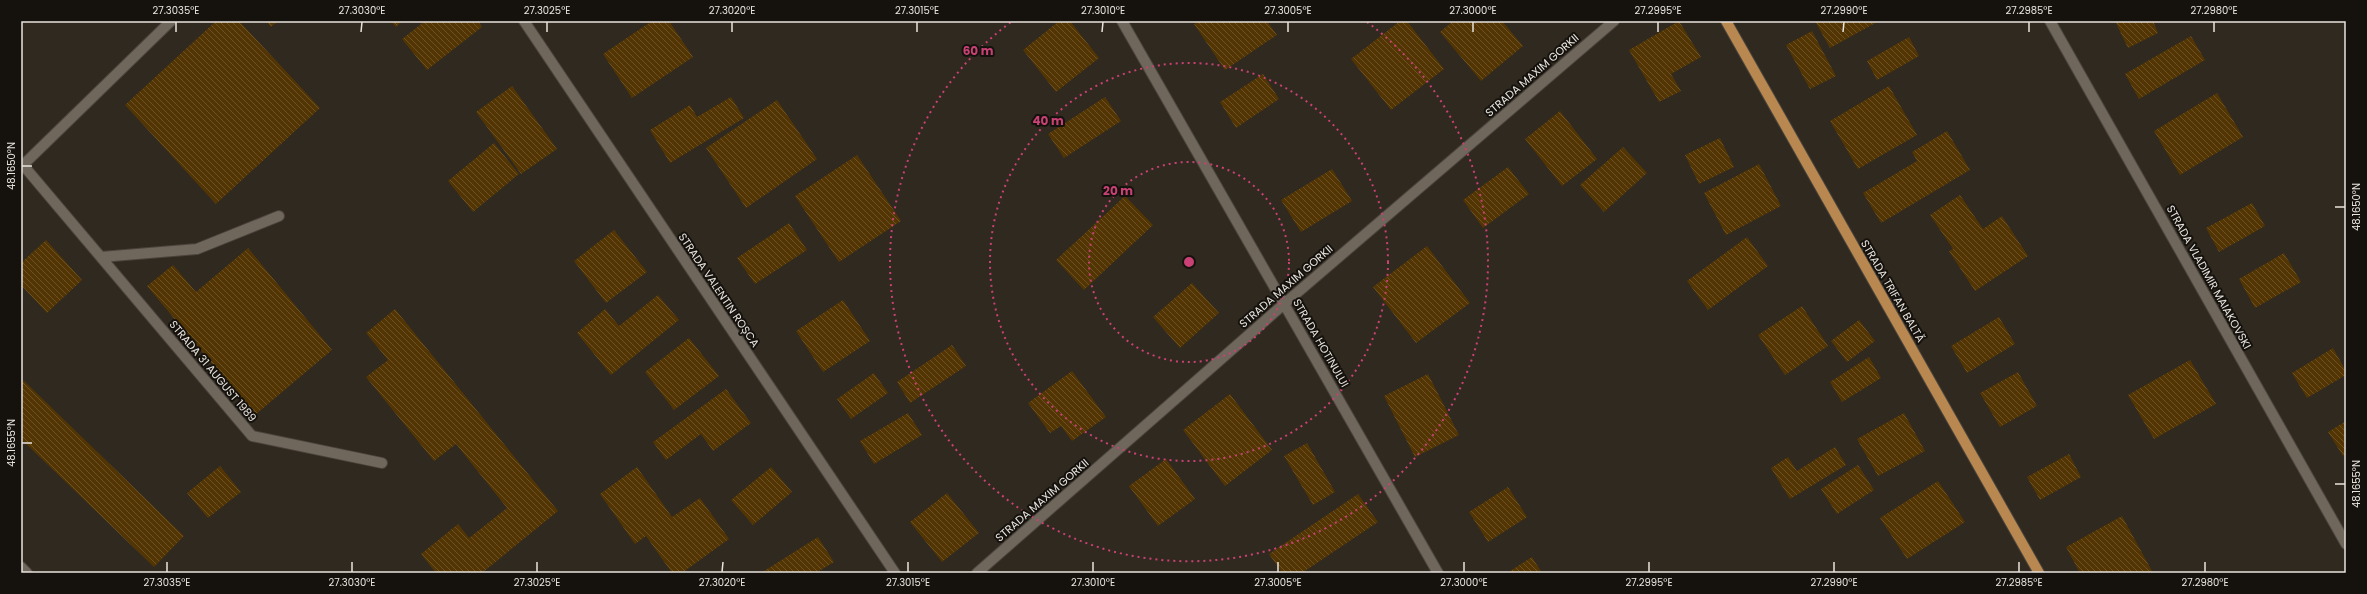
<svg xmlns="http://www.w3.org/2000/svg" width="2367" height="594" font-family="Poppins,sans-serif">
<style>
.building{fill:url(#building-back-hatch)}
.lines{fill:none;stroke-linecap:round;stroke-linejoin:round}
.minor-casing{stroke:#4a443c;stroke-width:12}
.major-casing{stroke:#4a443c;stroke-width:12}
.minor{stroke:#6f665c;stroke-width:10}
.major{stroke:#b98850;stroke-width:10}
.ticks{fill:none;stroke:#e9e4de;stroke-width:1.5}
.ring{fill:none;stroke:#ca4175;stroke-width:2;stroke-dasharray:2 4}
.labels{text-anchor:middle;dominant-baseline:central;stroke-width:4;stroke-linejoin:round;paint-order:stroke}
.street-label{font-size:11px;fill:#e9e4de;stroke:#15120e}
.centre{fill:#ca4175;stroke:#15120e;stroke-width:2}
.ring-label{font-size:12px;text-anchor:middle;font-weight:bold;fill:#ca4175;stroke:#15120e;stroke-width:4;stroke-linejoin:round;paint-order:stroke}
.neatline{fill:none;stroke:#e9e4de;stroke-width:1.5}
.ticks-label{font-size:10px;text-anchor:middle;fill:#e9e4de}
</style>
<defs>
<pattern id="building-back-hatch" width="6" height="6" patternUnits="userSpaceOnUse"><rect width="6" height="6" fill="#523503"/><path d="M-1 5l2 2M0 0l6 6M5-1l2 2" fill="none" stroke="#6b5227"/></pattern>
</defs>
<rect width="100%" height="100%" fill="#30291f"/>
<!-- building -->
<path class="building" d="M216,21H239L320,108L216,204L125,105Z
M266,21H278L271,27Z
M391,21H402L396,27Z
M425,21H478L482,27L427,70L402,39Z
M652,21H669L693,57L632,98L603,54Z
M1059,21H1070L1099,58L1056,92L1023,50Z
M1199,21H1267L1277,35L1225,70L1194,24Z
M1400,21H1407L1444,69L1391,110L1351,59Z
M1453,21H1502L1523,46L1481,81L1440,32Z
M1679,21L1701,57L1671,74L1681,91L1659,102L1629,50Z
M1815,21H1879L1830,48Z
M2115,21H2153L2158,33L2128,48Z
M1812,31L1836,76L1810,89L1786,45Z
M2191,36L2205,60L2139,99L2125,74Z
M1909,37L1919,56L1877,80L1867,61Z
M1263,74L1279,99L1236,128L1220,102Z
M512,86L557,149L521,174L476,112Z
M1889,86L1917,135L1858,169L1830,121Z
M2217,93L2243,137L2180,175L2154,131Z
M731,97L744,118L670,163L650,130L690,105L697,117Z
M1105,97L1121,121L1064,158L1048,134Z
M777,100L817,159L746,208L706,148Z
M1560,111L1597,159L1562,186L1525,139Z
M1947,131L1970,170L1881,223L1863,193L1917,161L1912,152Z
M1720,138L1734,167L1699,184L1685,155Z
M494,143L519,174L473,212L448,181Z
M1623,147L1647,173L1604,212L1580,185Z
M857,155L901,221L839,262L795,196Z
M1759,164L1781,206L1726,235L1704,193Z
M1508,167L1529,194L1483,228L1463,200Z
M1332,169L1352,201L1301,232L1281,200Z
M1960,195L1983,229L2002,216L2028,256L1975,291L1949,251L1953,249L1930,215Z
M1125,196L1153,225L1084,290L1056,260Z
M2252,203L2265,226L2219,252L2206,228Z
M789,223L807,250L755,284L737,258Z
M614,230L647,272L606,303L574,261Z
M1747,237L1768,266L1708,310L1687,281Z
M46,240L82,280L47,313L21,285V263Z
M1427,246L1470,303L1416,343L1373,287Z
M248,248L332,350L255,415L147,286L173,265L196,292Z
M2284,253L2301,282L2255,308L2239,279Z
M1192,283L1219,313L1180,348L1153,317Z
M658,295L679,320L611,375L577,333L605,309L619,326Z
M843,300L870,341L823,372L796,331Z
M1802,306L1828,346L1785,375L1758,335Z
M395,309L558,511L482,573H436L421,554L458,524L469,538L507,508L456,444L434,461L366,377L388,360L366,333Z
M1999,317L2015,344L1967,373L1951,346Z
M1859,320L1875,341L1847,362L1831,341Z
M689,338L719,376L674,410L645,372Z
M952,345L966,366L910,403L897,382Z
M2333,348L2346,371V375L2307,398L2292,373Z
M1869,357L1881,378L1842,402L1830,382Z
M2190,360L2216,404L2154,439L2128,395Z
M1072,371L1106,417L1072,441L1061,426L1050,433L1028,403Z
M2018,372L2037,406L2000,427L1980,393Z
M874,373L888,393L851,419L837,399Z
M1428,374L1459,435L1415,457L1384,396Z
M21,378L184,536L154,567L21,439Z
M726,389L751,423L713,451L701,434L666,460L653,442Z
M1230,394L1272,450L1225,486L1183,430Z
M908,413L922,435L874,464L860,441Z
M1904,413L1925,451L1878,476L1857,439Z
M2346,421V454L2343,456L2328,432Z
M1307,443L1335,492L1313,505L1284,456Z
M1835,447L1846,465L1790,499L1771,468L1788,457L1797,471Z
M2069,454L2081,477L2040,500L2027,477Z
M1166,459L1195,499L1158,526L1129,486Z
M1858,465L1874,490L1837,514L1821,489Z
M220,466L241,492L208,518L187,493Z
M637,467L672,517L700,498L729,539L682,573H672L646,536L635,544L600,494Z
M771,467L792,492L753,525L731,500Z
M1938,481L1965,522L1907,559L1880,518Z
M1508,487L1527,517L1488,542L1469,512Z
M947,493L979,533L942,562L910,522Z
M1358,494L1378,522L1302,573H1282L1269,554Z
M2122,516L2153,573H2080L2066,547Z
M818,537L834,562L816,573H761Z
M1532,557L1542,573H1507Z"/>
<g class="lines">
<!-- minor casing -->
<g class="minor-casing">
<path id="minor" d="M524,21L895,573
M1122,21L1438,573
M2050,21L2346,544
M23,165L252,436L382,463
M21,167L171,21
M101,257L197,249L279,216
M21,567L27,573
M977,573L1284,304L1614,21"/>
</g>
<!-- major casing -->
<g class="major-casing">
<path id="major" d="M1726,21L2039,573"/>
</g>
<!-- minor -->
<use href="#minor" class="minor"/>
<!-- major -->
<use href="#major" class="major"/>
</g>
<!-- ticks -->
<path class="ticks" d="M176,32V22M361,32L362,22M547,32V22M732,32V22M917,32V22M1102,32L1103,22M1288,32V22M1473,32V22M1658,32V22M1843,32L1844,22M2029,32V22M2214,32V22M22,166H32M2335,207H2345M22,443H32M2335,484H2345M167,572V562M352,572V562M537,572V562M722,572L723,562M908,572V562M1093,572V562M1278,572V562M1464,572V562M1649,572V562M1834,572V562M2019,572V562M2205,572V562"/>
<!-- distance rings -->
<g class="ring">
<circle cx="1189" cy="262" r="100"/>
<circle cx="1189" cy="262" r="199"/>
<path d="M1367 22A299 299 0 1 1 1011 22"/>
</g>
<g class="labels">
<!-- street labels -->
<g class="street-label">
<text transform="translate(1532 75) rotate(-41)">STRADA MAXIM GORKII</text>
<text transform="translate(2209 277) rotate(61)">STRADA VLADIMIR MAIAKOVSKI</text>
<text transform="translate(1286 286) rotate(-41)">STRADA MAXIM GORKII</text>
<text transform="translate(719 290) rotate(56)">STRADA VALENTIN ROȘCA</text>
<text transform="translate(1893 291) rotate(60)">STRADA TRIFAN BALTĂ</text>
<text transform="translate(1321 343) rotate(60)">STRADA HOTINULUI</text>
<text transform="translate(213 371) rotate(50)">STRADA 31 AUGUST 1989</text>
<text transform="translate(1042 500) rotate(-41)">STRADA MAXIM GORKII</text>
</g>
</g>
<circle cx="1189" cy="262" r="6" class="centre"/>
<g class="ring-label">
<text x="978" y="55">60 m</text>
<text x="1048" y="125">40 m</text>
<text x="1118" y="195">20 m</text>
</g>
<!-- border -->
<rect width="2367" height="594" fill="none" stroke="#15120e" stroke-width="44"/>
<rect x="22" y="22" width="2323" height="550" class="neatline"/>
<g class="ticks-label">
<text x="176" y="14">27.3035°E</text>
<text x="362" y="14">27.3030°E</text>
<text x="547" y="14">27.3025°E</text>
<text x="732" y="14">27.3020°E</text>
<text x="917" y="14">27.3015°E</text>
<text x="1103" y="14">27.3010°E</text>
<text x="1288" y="14">27.3005°E</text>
<text x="1473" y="14">27.3000°E</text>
<text x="1658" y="14">27.2995°E</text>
<text x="1844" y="14">27.2990°E</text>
<text x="2029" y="14">27.2985°E</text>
<text x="2214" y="14">27.2980°E</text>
<text transform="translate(11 166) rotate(-90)" y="4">48.1650°N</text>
<text transform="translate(2356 207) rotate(-90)" y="4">48.1650°N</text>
<text transform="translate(11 443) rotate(-90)" y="4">48.1655°N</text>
<text transform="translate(2356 484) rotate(-90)" y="4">48.1655°N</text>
<text x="167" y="586">27.3035°E</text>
<text x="352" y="586">27.3030°E</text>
<text x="537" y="586">27.3025°E</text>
<text x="722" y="586">27.3020°E</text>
<text x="908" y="586">27.3015°E</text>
<text x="1093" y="586">27.3010°E</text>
<text x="1278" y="586">27.3005°E</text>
<text x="1464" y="586">27.3000°E</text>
<text x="1649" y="586">27.2995°E</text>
<text x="1834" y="586">27.2990°E</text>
<text x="2019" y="586">27.2985°E</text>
<text x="2205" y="586">27.2980°E</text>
</g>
</svg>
